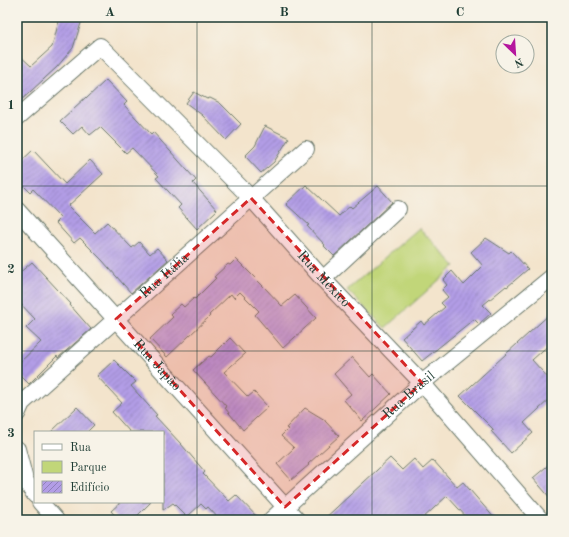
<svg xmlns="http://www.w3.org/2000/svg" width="569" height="537" font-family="'Old Standard TT',serif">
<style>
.green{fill:#c1d679;stroke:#708a56}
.building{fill:url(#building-hatch)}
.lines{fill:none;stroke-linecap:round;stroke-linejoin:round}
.minor-casing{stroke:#697769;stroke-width:18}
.minor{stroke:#fff;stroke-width:16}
.marked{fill:#d62828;fill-opacity:0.2;stroke:#d62828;stroke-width:3;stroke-dasharray:8 5;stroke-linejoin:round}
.grid{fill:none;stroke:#1f3d34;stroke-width:1;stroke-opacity:0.55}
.labels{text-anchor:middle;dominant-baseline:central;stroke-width:3.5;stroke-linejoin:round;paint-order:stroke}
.street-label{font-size:14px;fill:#1f3d34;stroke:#f7f3e8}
.neatline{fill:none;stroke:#1f3d34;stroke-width:1.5}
.grid-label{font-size:13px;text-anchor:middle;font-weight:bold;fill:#1f3d34}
</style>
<defs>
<pattern id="building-hatch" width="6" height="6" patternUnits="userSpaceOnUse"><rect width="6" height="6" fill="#b29de6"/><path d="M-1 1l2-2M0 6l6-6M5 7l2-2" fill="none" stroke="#9081bb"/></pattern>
</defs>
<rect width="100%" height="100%" fill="#f7f3e8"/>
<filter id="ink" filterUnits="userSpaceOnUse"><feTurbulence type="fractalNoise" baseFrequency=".025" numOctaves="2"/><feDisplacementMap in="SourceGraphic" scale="8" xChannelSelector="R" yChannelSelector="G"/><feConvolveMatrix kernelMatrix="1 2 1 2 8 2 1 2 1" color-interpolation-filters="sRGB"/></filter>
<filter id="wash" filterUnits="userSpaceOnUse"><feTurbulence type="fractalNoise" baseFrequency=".012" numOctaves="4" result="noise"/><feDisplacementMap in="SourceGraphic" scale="16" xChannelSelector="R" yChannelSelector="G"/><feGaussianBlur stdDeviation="0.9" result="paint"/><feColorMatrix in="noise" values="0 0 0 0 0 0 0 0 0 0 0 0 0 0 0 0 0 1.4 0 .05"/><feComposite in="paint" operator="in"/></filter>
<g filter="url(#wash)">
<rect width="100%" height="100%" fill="#f3e4cc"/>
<!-- green -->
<path class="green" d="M419,228L455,266L385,328L347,290Z"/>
<g id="blocks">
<!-- building -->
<path class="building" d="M60,17H83L73,48L57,67L17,104V53L31,66L52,47Z
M106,80L127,102L124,105L151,134L153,132L196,180L193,183L217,210L197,229L178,208L181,205L156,178L159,176L132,148L126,153L100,127L90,135L82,126L73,134L60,121L86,97L87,98Z
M194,92L207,99L210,98L220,103L241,124L226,140L202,115L186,103Z
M265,126L289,138L274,162L261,173L245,156L255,146Z
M33,150L65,184L90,160L103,174L68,206L95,233L107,222L132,248L139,242L150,254L157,248L168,260L131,293L102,260L80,238L74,243L56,223L61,218L33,189L30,192L19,181L17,175V165Z
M306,185L339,216L350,206L352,208L378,186L392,202L334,256L324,246L325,245L307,226L309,225L286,204Z
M486,238L509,253L511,251L528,269L507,287L506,286L483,305L491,313L479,324L474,319L422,361L402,338L421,321L424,325L445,307L441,303L448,297L442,290L447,285L443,280L452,271L464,285L483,266L471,252Z
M236,259L264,287L282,306L295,295L316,318L283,348L255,315L259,311L240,292L234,298L231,294L209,315L210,316L167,357L150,339L173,317L170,314L181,304L184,307L194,298L195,299L216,278L214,277L228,264L230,265Z
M32,262L71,304L70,305L91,329L58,358L57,356L29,384L17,372V365L41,342L26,328L35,319L17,300V275Z
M552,312V342L532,360L552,382V397L524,423L533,433L511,453L491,431L494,430L460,396Z
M230,338L245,354L224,372L248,397L254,392L268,407L243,430L225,408L227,407L193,370L209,356L211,357Z
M352,357L370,377L373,374L391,394L362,421L344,400L351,394L334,374Z
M114,360L136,382L131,386L157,415L155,416L181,444L205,472L203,474L229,501L236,495L260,520H220L208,507L206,509L201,504L187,517L173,503L163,510V432H130L112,412L122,403L97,376Z
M77,407L94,425L87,432H51Z
M305,408L325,420V421L339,436L308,464L309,465L291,480L277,464L294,448L281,436L288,429L286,428Z
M390,458L402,470L414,459L423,469L433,460L457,487L463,482L496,520H469L447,496L421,520H323Z
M552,462V500L533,478Z
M121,502H151L133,520H119L111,511Z"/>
</g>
</g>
<g filter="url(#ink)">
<use href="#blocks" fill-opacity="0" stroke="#697769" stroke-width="1"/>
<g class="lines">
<!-- minor casing -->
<g class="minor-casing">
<g id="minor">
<path id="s1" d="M17,118L100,46L251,198L323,279L422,383L541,520"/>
<path id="s2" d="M17,210L297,520"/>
<path d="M323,279L398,209"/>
<path id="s3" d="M17,414L22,403L306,149"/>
<path d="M17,449L25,480L35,495"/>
<path d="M40,502L56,520"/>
<path id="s4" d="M271,520L422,383L552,277"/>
</g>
</g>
<!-- minor -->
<use href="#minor" class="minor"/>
</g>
</g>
<!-- marked area -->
<path class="marked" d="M251,198L422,383L285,507L116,319Z"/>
<!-- grid -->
<path class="grid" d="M197,17V520M372,17V520M17,186H552M17,351H552"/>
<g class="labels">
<!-- street labels -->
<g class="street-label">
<text stroke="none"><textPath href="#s3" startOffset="203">Rua Itália</textPath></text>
<text stroke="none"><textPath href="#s1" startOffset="433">Rua México</textPath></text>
<text stroke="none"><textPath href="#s2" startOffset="209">Rua Japão</textPath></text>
<text stroke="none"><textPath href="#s4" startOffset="186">Rua Brasil</textPath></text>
</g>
</g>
<!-- margin -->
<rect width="569" height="537" fill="none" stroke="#f7f3e8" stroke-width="44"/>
<!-- legend -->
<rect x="34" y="431" width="130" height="72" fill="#f7f3e8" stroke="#a1aaa0"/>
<rect x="42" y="444" width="20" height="6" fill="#ffffff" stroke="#a1aaa0"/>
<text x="70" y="451" font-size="12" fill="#1f3d34">Rua</text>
<rect x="42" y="461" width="20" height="12" fill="#c1d679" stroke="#a1aaa0"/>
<text x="70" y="471" font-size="12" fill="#1f3d34">Parque</text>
<rect x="42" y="481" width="20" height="12" fill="url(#building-hatch)" stroke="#a1aaa0"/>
<text x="70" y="491" font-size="12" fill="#1f3d34">Edifício</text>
<!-- north arrow -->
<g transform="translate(515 54) rotate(155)"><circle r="19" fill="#f7f3e8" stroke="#a1aaa0"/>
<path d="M0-3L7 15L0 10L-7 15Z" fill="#b5179e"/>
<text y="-6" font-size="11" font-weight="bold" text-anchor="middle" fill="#1f3d34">N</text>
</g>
<rect x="22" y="22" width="525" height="493" class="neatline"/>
<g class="grid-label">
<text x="110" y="16">A</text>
<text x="284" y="16">B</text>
<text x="460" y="16">C</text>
<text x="11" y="109">1</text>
<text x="11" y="273">2</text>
<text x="11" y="437">3</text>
</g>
</svg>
